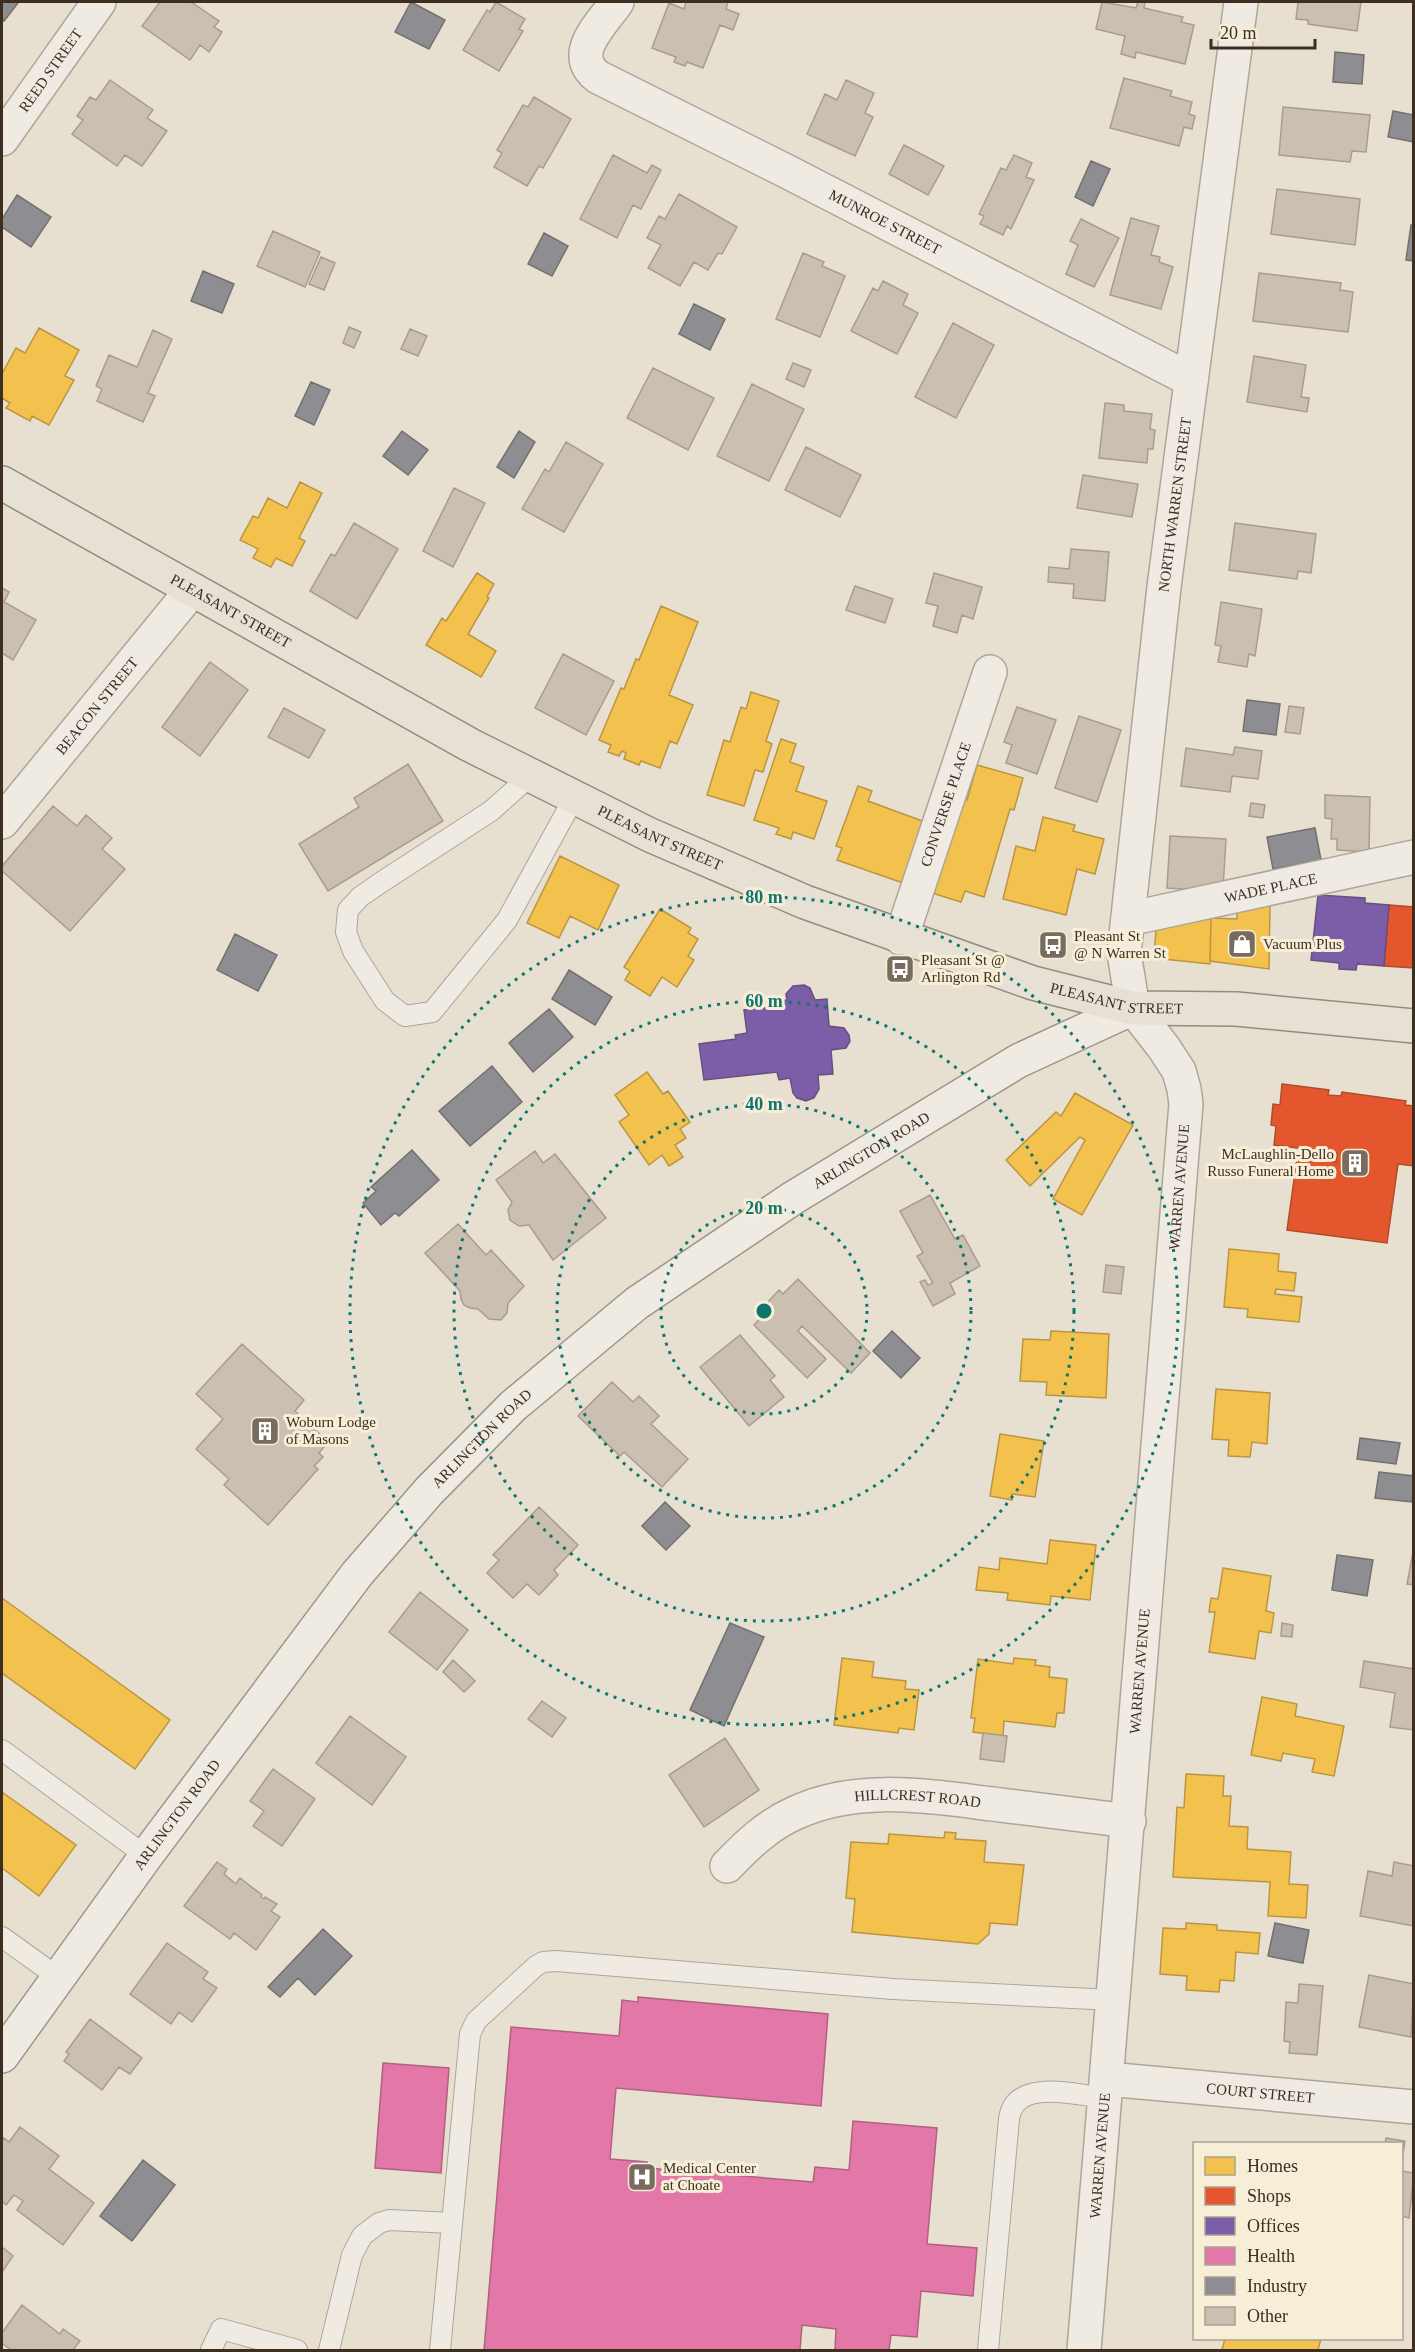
<svg xmlns="http://www.w3.org/2000/svg" width="1415" height="2352" font-family="Georgia,serif">
<style>
.homes{fill:#f2c14e;stroke:#bc9540;stroke-width:1.5}
.shops{fill:#e4572e;stroke:#b24b2a;stroke-width:1.5}
.offices{fill:#7b5ea7;stroke:#68507e;stroke-width:1.5}
.health{fill:#e377a8;stroke:#b1617f;stroke-width:1.5}
.industry{fill:#8d8d92;stroke:#757070;stroke-width:1.5}
.building{fill:#cbbfb2;stroke:#a89c90;stroke-width:1.5}
.lines{fill:none;stroke-linecap:round;stroke-linejoin:round}
.lane-casing{stroke:#ada599;stroke-width:22}
.street-casing{stroke:#ada599;stroke-width:36}
.secondary-casing{stroke:#9c958a;stroke-width:36}
.primary-casing{stroke:#928b80;stroke-width:36}
.lane{stroke:#efebe3;stroke-width:20}
.street{stroke:#efebe3;stroke-width:33}
.secondary{stroke:#efebe3;stroke-width:33}
.primary{stroke:#e6e1d4;stroke-width:33}
.ring{fill:none;stroke:#0f766e;stroke-width:3;stroke-dasharray:3 6}
.labels{text-anchor:middle;dominant-baseline:central;stroke-width:6;stroke-linejoin:round;paint-order:stroke}
.street-label{font-size:15px;fill:#3d2e20;stroke:#f7eed8}
.poi-label{font-size:15px;fill:#3d2e20;stroke:#f7eed8;text-anchor:start}
.centre{fill:#0f766e;stroke:#f7eed8;stroke-width:3}
.ring-label{font-size:18px;text-anchor:middle;font-weight:bold;fill:#0f766e;stroke:#f7eed8;stroke-width:6;stroke-linejoin:round;paint-order:stroke}
</style>
<rect width="100%" height="100%" fill="#e7e0d1"/>
<!-- homes -->
<path class="homes" d="M39,328L79,350L65,376L74,380L49,425L32,416L30,421L6,408L10,403L2,398V374L16,348L25,353Z
M300,482L322,493L299,538L305,541L292,566L276,558L271,567L253,558L258,549L240,540L253,516L258,518L268,498L287,508Z
M477,573L494,584L487,597L489,598L468,634L496,651L481,677L426,645L442,618L446,621Z
M661,606L698,622L669,695L693,705L677,744L670,741L660,768L641,761L639,765L624,759L626,753L622,751L619,756L608,752L611,745L599,740L621,688L624,689L636,659L639,660Z
M751,692L779,701L766,741L772,744L763,772L755,770L744,806L707,795L724,740L730,742L741,707L746,709Z
M781,739L796,744L790,762L804,767L796,791L827,801L814,839L793,832L791,839L776,834L779,828L754,820Z
M977,765L1023,778L1014,810L1010,809L984,897L965,891L961,902L932,893L960,798L967,800Z
M858,786L872,791L868,801L925,822L903,883L837,860L842,848L836,846Z
M1043,817L1075,825L1073,831L1104,839L1095,874L1077,869L1066,915L1003,899L1016,846L1035,851Z
M560,856L619,885L598,930L570,916L559,938L527,923Z
M1270,905L1269,969L1210,961L1211,918L1237,919V910Z
M660,909L691,928L688,933L698,939L688,956L694,960L677,987L662,977L650,996L625,980L630,971L624,967Z
M1211,918L1210,964L1154,958L1156,929Z
M647,1072L663,1094L668,1091L690,1122L680,1129L686,1138L675,1145L683,1157L669,1166L662,1155L649,1165L619,1122L629,1115L615,1095Z
M1075,1093L1133,1125L1082,1215L1053,1199L1085,1140L1080,1137L1030,1186L1006,1160L1056,1112L1061,1116Z
M1229,1249L1279,1254L1278,1271L1296,1273L1294,1291L1276,1289L1275,1294L1302,1297L1299,1322L1247,1317L1248,1309L1224,1307Z
M1051,1331L1109,1334L1106,1398L1046,1395L1047,1382L1020,1381L1023,1339L1050,1340Z
M1216,1389L1270,1393L1267,1444L1252,1442L1250,1457L1228,1456L1229,1440L1212,1439Z
M1000,1434L1044,1441L1035,1497L1012,1494V1500L990,1496Z
M1050,1540L1096,1545L1090,1600L1051,1596L1050,1605L1007,1600L1008,1593L976,1590L979,1567L999,1570L1000,1558L1047,1564Z
M1223,1568L1271,1576L1266,1611L1274,1613L1271,1633L1259,1631L1255,1659L1209,1652L1215,1612H1209L1211,1598L1218,1599Z
M2,1598L170,1720L135,1769L2,1673Z
M842,1658L874,1662L872,1677L906,1681L905,1689L919,1690L914,1730L899,1728L898,1733L834,1725Z
M1014,1658L1036,1660L1035,1665L1050,1667L1049,1677L1067,1679L1064,1713H1057L1055,1727L1004,1721L1003,1736L973,1732L975,1718H971L978,1659L1013,1664Z
M1262,1697L1297,1704L1295,1716L1344,1726L1334,1776L1312,1772L1315,1759L1283,1753L1281,1761L1251,1755Z
M1186,1774L1224,1776L1223,1796H1231L1229,1826L1248,1827L1247,1849L1291,1852L1289,1884L1308,1885L1306,1918L1268,1916L1270,1882L1173,1877L1177,1807L1184,1808Z
M2,1792L76,1845L39,1896L2,1868Z
M945,1832L956,1833L955,1839L986,1841L984,1862L1024,1865L1017,1925L990,1923L989,1934L978,1944L852,1932L855,1899L846,1898L851,1842L888,1844L889,1834L944,1838Z
M1186,1923L1217,1925V1930L1260,1933L1258,1954L1236,1952L1234,1981L1220,1980L1219,1992L1186,1990L1187,1976L1160,1974L1163,1928L1186,1929Z
M1225,2338H1320L1321,2339L1318,2350H1222Z"/>
<!-- shops -->
<path class="shops" d="M1389,905L1414,907V968L1384,966Z
M1282,1084L1329,1090L1328,1095L1341,1096L1342,1092L1406,1101L1405,1105L1414,1106V1166L1398,1164L1387,1243L1287,1230L1297,1158L1336,1162L1337,1153L1274,1145L1276,1126L1271,1125L1273,1104L1280,1105Z"/>
<!-- offices -->
<path class="offices" d="M1318,895L1365,898V903L1389,905L1384,966L1357,964L1356,970L1339,969V963L1311,960Z
M804,985L810,988L815,1000L827,999L829,1026L844,1028L849,1035L850,1041L846,1048L831,1050L833,1074L818,1075L819,1089L814,1098L806,1101L797,1098L793,1093L790,1078L779,1080L777,1072L704,1080L699,1044L736,1039L735,1035L747,1033L744,1010L774,1007L773,1002L787,1000L786,994L793,986Z"/>
<!-- health -->
<path class="health" d="M638,1997L828,2014L821,2106L616,2088L610,2159L647,2162V2168L813,2182L815,2167L849,2170L853,2121L937,2128L927,2244L977,2248L973,2296L921,2291L917,2337L891,2335L889,2350H835L836,2329L802,2325L800,2350H484L511,2027L619,2036L622,2000L638,2002Z
M383,2063L449,2068L441,2173L375,2168Z"/>
<!-- industry -->
<path class="industry" d="M2,2H16L18,3L4,21L2,19Z
M411,2L445,20L429,49L395,32Z
M1335,52L1364,55L1362,84L1333,82Z
M1393,111L1414,115V142L1388,137Z
M1091,161L1110,169L1093,206L1075,197Z
M17,195L51,217L31,247L2,227V219Z
M1411,225L1414,226V261L1406,260Z
M544,233L568,246L552,276L528,264Z
M203,271L234,284L222,313L191,301Z
M694,304L725,319L710,350L679,334Z
M311,382L330,390L314,425L295,416Z
M402,431L428,450L408,475L383,456Z
M519,431L535,442L514,478L497,467Z
M1247,700L1280,704L1276,735L1243,731Z
M1315,828L1321,860L1273,869L1267,837Z
M235,934L277,955L258,991L217,970Z
M569,970L612,997L595,1025L552,999Z
M549,1009L573,1037L533,1072L509,1043Z
M492,1066L522,1102L470,1146L439,1111Z
M412,1150L439,1180L399,1216L395,1213L381,1225L363,1203L376,1191L371,1187Z
M892,1331L920,1358L901,1378L873,1351Z
M1360,1438L1400,1443L1396,1464L1357,1459Z
M1379,1472L1414,1476L1412,1502L1375,1498Z
M665,1502L690,1526L666,1550L642,1526Z
M1337,1555L1373,1560L1367,1596L1332,1590Z
M730,1623L764,1637L724,1726L690,1710Z
M1275,1923L1309,1930L1303,1963L1268,1956Z
M323,1929L352,1956L315,1995L298,1978L280,1997L268,1987Z
M143,2160L175,2185L132,2241L100,2216Z"/>
<!-- building -->
<path class="building" d="M160,2H191L219,21L214,27L222,32L209,52L200,45L190,60L142,26Z
M496,2L525,19L519,29L523,31L499,71L463,50L487,10L490,12Z
M686,2H728L726,9L739,14L733,30L720,25L703,68L687,62L685,66L674,62L676,57L652,48L669,3L684,9Z
M1102,2L1136,8L1138,2H1145L1144,8L1183,17L1181,22L1194,25L1185,64L1136,52L1135,58L1121,54L1125,36L1096,29Z
M1298,2H1361L1357,31L1308,24V20L1296,19Z
M1124,78L1172,91L1170,96L1192,102L1189,114L1195,116L1192,129L1184,127L1179,146L1110,128Z
M110,80L153,110L147,118L167,131L142,166L125,155L117,166L72,134L83,120L77,116L90,97L96,100Z
M846,80L874,93L865,113L873,117L855,156L807,134L825,94L837,100Z
M534,97L571,119L543,168L539,166L527,186L494,167L502,153L497,150L523,105L528,107Z
M1283,107L1370,115L1366,152L1352,151L1350,162L1279,155Z
M904,145L944,166L928,195L889,174Z
M613,155L647,173L652,165L661,170L641,209L633,205L617,238L580,219Z
M1014,155L1032,163L1026,177L1034,180L1011,229L1007,226L1003,235L980,224L984,216L979,214L1001,168L1006,170Z
M1277,189L1360,199L1355,245L1271,234Z
M679,194L737,227L722,254L718,253L708,270L694,262L680,286L648,268L661,245L647,238L659,216L665,219Z
M1131,218L1159,226L1151,255L1160,257L1159,262L1173,267L1161,309L1110,295Z
M1081,219L1119,238L1094,287L1066,274L1078,245L1070,241Z
M273,231L320,252L305,287L257,266Z
M803,253L824,262L822,266L845,276L820,337L776,319Z
M321,257L335,263L324,290L309,284Z
M1259,273L1341,283L1340,290L1353,292L1348,332L1253,321Z
M883,281L908,294L903,305L918,313L897,354L851,331L873,288L878,291Z
M953,323L994,345L956,418L915,397Z
M349,327L361,332L354,348L343,343Z
M410,329L427,336L418,356L401,349Z
M153,330L172,339L148,393L155,396L143,422L97,401L102,389L96,386L109,355L137,367Z
M1254,356L1306,365L1301,397L1309,398L1307,412L1247,402Z
M793,363L811,370L804,387L786,379Z
M653,368L714,398L688,450L627,418Z
M752,384L804,409L769,481L717,456Z
M1105,403L1124,405V411L1152,414L1150,429L1155,430L1153,449H1148L1147,463L1099,458Z
M566,442L603,464L564,532L522,509L545,469L549,472Z
M806,447L861,475L840,517L785,490Z
M1083,475L1138,484L1132,517L1077,508Z
M454,488L485,503L453,567L423,551Z
M354,523L398,549L357,619L310,591L331,554L335,556Z
M1235,523L1316,534L1311,573L1298,571L1297,579L1229,570Z
M1071,549L1109,552L1105,601L1073,598L1074,584L1048,582L1049,567L1069,569Z
M934,573L982,587L973,619L962,615L957,633L933,626L938,606L926,603Z
M855,586L893,599L885,623L846,610Z
M2,588L9,592L4,602L36,620L13,660L2,653Z
M1221,602L1262,609L1255,656L1249,654L1247,667L1218,662L1221,646L1215,645Z
M563,654L614,681L586,735L535,708Z
M210,662L248,690L200,756L162,727Z
M1289,706L1304,708L1300,734L1285,732Z
M1017,707L1056,720L1037,774L1006,763L1012,745L1004,742Z
M284,708L325,730L309,758L268,737Z
M1079,716L1121,730L1097,802L1055,788Z
M1235,747L1262,751L1258,779L1232,776L1230,792L1181,786L1186,748L1233,755Z
M408,764L443,821L328,891L299,844L359,807L354,798Z
M1325,795L1370,797L1369,852L1337,850V839H1331L1332,819L1325,818Z
M1251,803L1265,805L1263,818L1249,816Z
M53,806L77,826L86,815L112,838L102,849L125,869L70,931L2,871V866Z
M1170,836L1226,839L1223,888L1205,890L1167,888Z
M535,1151L543,1163L555,1154L606,1218L553,1260L529,1225L519,1226L510,1220L508,1210L512,1202L496,1180Z
M930,1195L955,1239L963,1235L980,1266L950,1283L955,1294L933,1306L920,1282L925,1280L928,1285L933,1283L917,1256L923,1253L900,1211Z
M458,1224L486,1255L491,1250L524,1286L508,1303L507,1313L501,1320L489,1319L478,1309L470,1308L464,1305L461,1299L460,1291L425,1253Z
M1106,1265L1124,1267L1121,1294L1103,1292Z
M798,1279L870,1353L851,1373L802,1326L798,1331L826,1359L807,1378L754,1325L771,1307L767,1303L779,1290L783,1294Z
M740,1335L775,1376L770,1380L784,1397L749,1426L700,1367Z
M242,1344L304,1400L295,1411L328,1442L319,1453L323,1457L314,1466L318,1469L268,1525L224,1485L229,1479L196,1449L223,1419L196,1394Z
M612,1382L633,1402L639,1396L659,1416L651,1424L688,1459L662,1487L624,1452L620,1456L578,1416Z
M539,1507L578,1545L554,1570L558,1575L539,1595L527,1584L513,1598L487,1573L499,1560L493,1555Z
M1413,1552H1414V1585L1407,1584Z
M420,1592L468,1630L437,1670L389,1632Z
M1282,1623L1293,1625L1292,1637L1281,1636Z
M453,1660L475,1681L464,1692L443,1672Z
M1364,1661L1414,1669V1730L1390,1727L1395,1693L1360,1687Z
M542,1701L566,1718L552,1737L528,1719Z
M350,1716L406,1757L372,1805L316,1763Z
M983,1733L1007,1736L1004,1762L980,1759Z
M725,1738L759,1790L704,1827L669,1775Z
M273,1769L315,1799L282,1846L253,1826L264,1811L250,1801Z
M217,1862L227,1869L224,1874L236,1884L240,1878L262,1895L261,1897L264,1899L265,1897L277,1904L271,1911L280,1917L256,1950L234,1933L230,1939L184,1906Z
M1394,1862L1414,1866V1926L1360,1916L1368,1871L1392,1876Z
M167,1943L208,1972L203,1979L217,1988L192,2022L179,2012L171,2024L130,1994Z
M1369,1975L1414,1984L1411,2037L1359,2027Z
M1299,1984L1323,1986L1317,2055L1289,2053L1290,2042L1284,2041L1286,2002L1298,2003Z
M90,2019L142,2058L130,2074L119,2067L102,2090L64,2061L69,2054L66,2052Z
M20,2127L59,2156L49,2169L94,2203L63,2245L17,2210L23,2201L14,2195L6,2205L2,2201V2141L4,2138L9,2142Z
M1386,2138L1405,2141L1402,2161V2144H1385Z
M1402,2171L1414,2173L1409,2218L1402,2216Z
M2,2247L13,2256L2,2272Z
M22,2305L60,2334L63,2329L80,2341L73,2350H11L2,2343V2333Z"/>
<g class="lines">
<!-- lane casing -->
<g class="lane-casing">
<path id="lane" d="M530,776L491,811L380,883L360,897L348,910L346,932L353,951L385,1001L405,1016L432,1012L507,920L575,796
M2,1750L146,1856
M2,1937L59,1978
M211,2350L221,2329L297,2350
M329,2350L352,2255L362,2236L379,2223L389,2220L452,2223
M440,2350L470,2034L476,2021L536,1966L543,1962L556,1961L893,1989L1113,2000
M988,2350L1009,2119C1015,2077 1076,2095 1105,2098"/>
</g>
<!-- street casing -->
<g class="street-casing">
<g id="street">
<path id="s1" d="M617,2C601,25 568,54 598,77L786,171L1191,380"/>
<path id="s2" d="M2,139L99,2"/>
<path id="s3" d="M2,822L192,590"/>
<path id="s4" d="M1128,919L1414,857"/>
<path id="s5" d="M901,938L990,672"/>
<path id="s6" d="M727,1866C747,1845 768,1825 795,1813C857,1784 927,1796 993,1804C1038,1810 1083,1815 1129,1821"/>
<path id="s7" d="M1107,2079L1414,2107"/>
<path id="s8" d="M1084,2350L1186,1104L1184,1089L1179,1071L1164,1048L1133,1008L1124,953L1164,587L1241,2"/>
</g>
</g>
<!-- secondary casing -->
<g class="secondary-casing">
<g id="secondary">
<path id="s9" d="M2,2056L146,1856L357,1574L429,1491L513,1406L637,1303L793,1198L1018,1061L1133,1008"/>
</g>
</g>
<!-- primary casing -->
<g class="primary-casing">
<g id="primary">
<path id="s10" d="M2,483L470,745L650,835L805,902L1033,983L1133,1008L1236,1009L1414,1026"/>
</g>
</g>
<!-- lane -->
<use href="#lane" class="lane"/>
<!-- street -->
<use href="#street" class="street"/>
<!-- secondary -->
<use href="#secondary" class="secondary"/>
<!-- primary -->
<use href="#primary" class="primary"/>
</g>
<!-- distance rings -->
<g class="ring">
<circle cx="764" cy="1311" r="103"/>
<circle cx="764" cy="1311" r="207"/>
<circle cx="764" cy="1311" r="310"/>
<circle cx="764" cy="1311" r="414"/>
</g>
<!-- icons -->
<defs>
<g id="shop-square" transform="scale(1.5)"><rect x="-9" y="-9" width="18" height="18" rx="4" fill="#786c5e" stroke="#f7eed8"/><path d="M-5-2.5h2.3a2.7 3.5 0 0 1 5.4 0H5L5.5 6h-11ZM-1.5-2.5h3a1.5 2.3 0 0 0-3 0Z" fill="#fff"/></g>
<g id="bus-square" transform="scale(1.5)"><rect x="-9" y="-9" width="18" height="18" rx="4" fill="#786c5e" stroke="#f7eed8"/><path d="M-5-6H5V4H4V6H2V4H-2V6H-4V4H-5ZM-3.5-4V0h7V-4ZM-3.5 1.2v1.5H-2V1.2ZM2 1.2v1.5H3.5V1.2Z" fill="#fff"/></g>
<g id="building-square" transform="scale(1.5)"><rect x="-9" y="-9" width="18" height="18" rx="4" fill="#786c5e" stroke="#f7eed8"/><path d="M-4-6H4V6H1V3H-1V6H-4ZM-2.5-4.3h1.7v1.8h-1.7ZM.8-4.3h1.7v1.8H.8ZM-2.5-1h1.7V.8h-1.7ZM.8-1h1.7V.8H.8Z" fill="#fff"/></g>
<g id="hospital-square" transform="scale(1.5)"><rect x="-9" y="-9" width="18" height="18" rx="4" fill="#786c5e" stroke="#f7eed8"/><path d="M-5-5h3v3.5h4V-5h3V5h-3V1.5h-4V5h-3Z" fill="#fff"/></g>
</defs>
<g fill-rule="evenodd">
<use href="#shop-square" x="1242" y="944"/>
<use href="#bus-square" x="1053" y="945"/>
<use href="#bus-square" x="900" y="969"/>
<use href="#building-square" x="1355" y="1163"/>
<use href="#building-square" x="265" y="1431"/>
<use href="#hospital-square" x="642" y="2177"/>
</g>
<g class="labels">
<!-- street labels -->
<g class="street-label">
<text stroke="none"><textPath href="#s2" startOffset="84">REED STREET</textPath></text>
<text stroke="none"><textPath href="#s1" startOffset="410">MUNROE STREET</textPath></text>
<text stroke="none"><textPath href="#s8" startOffset="1869">NORTH WARREN STREET</textPath></text>
<text stroke="none"><textPath href="#s10" startOffset="262">PLEASANT STREET</textPath></text>
<text stroke="none"><textPath href="#s3" startOffset="150">BEACON STREET</textPath></text>
<text stroke="none"><textPath href="#s5" startOffset="141">CONVERSE PLACE</textPath></text>
<text stroke="none"><textPath href="#s10" startOffset="748">PLEASANT STREET</textPath></text>
<text stroke="none"><textPath href="#s4" startOffset="146">WADE PLACE</textPath></text>
<text stroke="none"><textPath href="#s10" startOffset="1234">PLEASANT STREET</textPath></text>
<text stroke="none"><textPath href="#s9" startOffset="1269">ARLINGTON ROAD</textPath></text>
<text stroke="none"><textPath href="#s8" startOffset="1167">WARREN AVENUE</textPath></text>
<text stroke="none"><textPath href="#s9" startOffset="783">ARLINGTON ROAD</textPath></text>
<text stroke="none"><textPath href="#s8" startOffset="681">WARREN AVENUE</textPath></text>
<text stroke="none"><textPath href="#s6" startOffset="212">HILLCREST ROAD</textPath></text>
<text stroke="none"><textPath href="#s9" startOffset="298">ARLINGTON ROAD</textPath></text>
<text stroke="none"><textPath href="#s7" startOffset="154">COURT STREET</textPath></text>
<text stroke="none"><textPath href="#s8" startOffset="195">WARREN AVENUE</textPath></text>
</g>
<!-- poi labels -->
<g class="poi-label">
<text x="1074" y="936">Pleasant St<tspan x="1074" dy="17">@ N Warren St</tspan></text>
<text x="1263" y="944">Vacuum Plus</text>
<text x="921" y="960">Pleasant St @<tspan x="921" dy="17">Arlington Rd</tspan></text>
<text x="1334" y="1154" text-anchor="end">McLaughlin-Dello<tspan x="1334" dy="17">Russo Funeral Home</tspan></text>
<text x="286" y="1422">Woburn Lodge<tspan x="286" dy="17">of Masons</tspan></text>
<text x="663" y="2168">Medical Center<tspan x="663" dy="17">at Choate</tspan></text>
</g>
</g>
<circle cx="764" cy="1311" r="9" class="centre"/>
<g class="ring-label">
<text x="764" y="903">80 m</text>
<text x="764" y="1007">60 m</text>
<text x="764" y="1110">40 m</text>
<text x="764" y="1214">20 m</text>
</g>
<!-- border -->
<rect width="1415" height="2352" fill="none" stroke="#3d2e20" stroke-width="6"/>
<!-- legend -->
<rect x="1193" y="2142" width="210" height="198" fill="#f7eed8" stroke="#ada18e" stroke-width="1.5"/>
<rect x="1205" y="2157" width="30" height="18" fill="#f2c14e" stroke="#ada18e" stroke-width="1.5"/>
<text x="1247" y="2172" font-size="18" fill="#3d2e20">Homes</text>
<rect x="1205" y="2187" width="30" height="18" fill="#e4572e" stroke="#ada18e" stroke-width="1.5"/>
<text x="1247" y="2202" font-size="18" fill="#3d2e20">Shops</text>
<rect x="1205" y="2217" width="30" height="18" fill="#7b5ea7" stroke="#ada18e" stroke-width="1.5"/>
<text x="1247" y="2232" font-size="18" fill="#3d2e20">Offices</text>
<rect x="1205" y="2247" width="30" height="18" fill="#e377a8" stroke="#ada18e" stroke-width="1.5"/>
<text x="1247" y="2262" font-size="18" fill="#3d2e20">Health</text>
<rect x="1205" y="2277" width="30" height="18" fill="#8d8d92" stroke="#ada18e" stroke-width="1.5"/>
<text x="1247" y="2292" font-size="18" fill="#3d2e20">Industry</text>
<rect x="1205" y="2307" width="30" height="18" fill="#cbbfb2" stroke="#ada18e" stroke-width="1.5"/>
<text x="1247" y="2322" font-size="18" fill="#3d2e20">Other</text>
<!-- scale -->
<path d="M1211 39v9h104v-9" fill="none" stroke="#3d2e20" stroke-width="3"/>
<text x="1220" y="39" font-size="18" fill="#3d2e20" stroke="#f7eed8" stroke-width="4.5" paint-order="stroke">20 m</text>
</svg>
